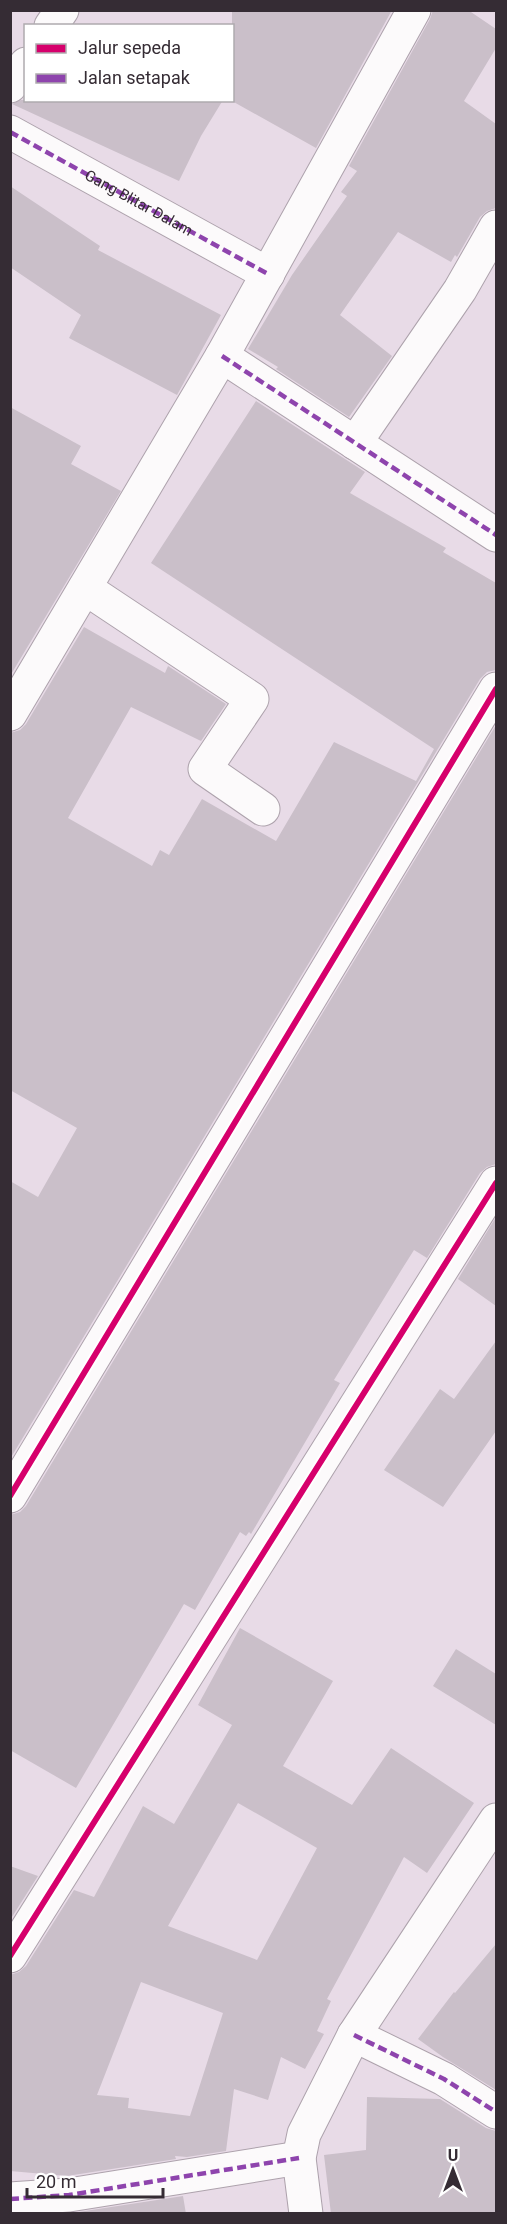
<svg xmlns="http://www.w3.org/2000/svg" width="507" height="2224" font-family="Roboto,sans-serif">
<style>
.building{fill:#cabfc9;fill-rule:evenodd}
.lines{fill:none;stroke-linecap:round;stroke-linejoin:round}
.minor-casing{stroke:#ada2ac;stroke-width:35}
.minor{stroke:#fcfafb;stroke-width:33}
.quiet{stroke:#8e44ad;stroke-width:4.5;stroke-dasharray:9 4.5;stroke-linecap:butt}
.cycleway-casing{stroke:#fff;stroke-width:10}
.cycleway{stroke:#d6006c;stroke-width:6}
.labels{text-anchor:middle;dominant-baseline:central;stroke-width:6;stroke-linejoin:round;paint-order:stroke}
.street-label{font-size:15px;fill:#352c34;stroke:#fff}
</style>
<rect width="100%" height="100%" fill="#e8dbe7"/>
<!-- building -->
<path class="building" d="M232,10H392L316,148L232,101Z
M433,10H468L496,29V48L464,101L496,124V208L487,211L480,217L457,257L455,255L451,262L398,232L340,315L392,356L349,417L276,369L278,367L248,349L292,275L347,196L341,192L357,171L349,166L430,19Z
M21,100H223L201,136L179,181L12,104Z
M10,186L100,246L98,250L221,315L177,395L69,338L81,315L10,267Z
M256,401L365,472L350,493L446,548L443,552L496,583V670L487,672L480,679L10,1459V1181L38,1197L77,1128L10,1090V733L20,730L26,724L84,627L165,673L168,666L226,704L201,741L131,707L68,818L152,866L160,850L169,855L202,799L276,841L334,742L416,781L434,749L151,563Z
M10,407L81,446L71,464L121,491L10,676Z
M496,725V1164L487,1167L480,1173L427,1258L414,1250L402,1269L334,1380L340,1383L251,1534L249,1532L246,1536L240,1532L195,1610L184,1604L76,1788L10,1750V1515L20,1512L26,1506Z
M496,1217V1306L458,1279Z
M496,1341V1431L443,1507L384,1470L440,1389L454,1399Z
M240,1628L333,1681L283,1766L352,1805L391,1748L474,1803L427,1873L404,1857L327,1999L331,2001L317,2031L324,2034L305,2069L281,2057L268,2100L234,2089L226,2151L187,2157L175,2156L176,2159L67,2176L10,2171V1975L19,1972L26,1966L74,1890L94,1897L143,1806L174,1824L232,1725L198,1705ZM238,1803L317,1848L257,1960L168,1926ZM141,1982L223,2013L190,2116L128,2108L129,2098L97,2095Z
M456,1649L496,1674V1725L433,1686Z
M10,1866L38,1876L10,1920Z
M496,1944V2090L443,2057L418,2039L454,1992L455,1993Z
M367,2097L440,2099L486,2128L496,2131V2214H331L324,2155L366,2150Z
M183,2196L186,2214L72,2213Z"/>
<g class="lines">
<!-- minor casing -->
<g class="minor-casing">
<g id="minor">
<path d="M51,26L62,10"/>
<path d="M10,86L26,64"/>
<path id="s1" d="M10,132L268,274"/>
<path d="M222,356L496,535"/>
<path d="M355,443L460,290L496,227"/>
<path d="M85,588L252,699L205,769L263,809"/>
<path d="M10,714L222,356L414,10"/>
<path d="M10,1496L496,689"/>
<path d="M10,1956L496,1183"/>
<path d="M354,2035L444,2079L496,2112"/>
<path d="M10,2199L69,2195L299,2158"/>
<path d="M306,2214L299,2158L304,2134L354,2035L496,1820"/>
</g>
</g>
<!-- minor -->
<use href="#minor" class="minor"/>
<!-- quiet -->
<path class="quiet" d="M10,132L268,274
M222,356L496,535
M354,2035L444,2079L496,2112
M10,2199L69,2195L299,2158"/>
<!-- cycleway casing -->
<g class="cycleway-casing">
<path id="cycleway" d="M10,1496L496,689
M10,1956L496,1183"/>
</g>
<!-- cycleway -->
<use href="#cycleway" class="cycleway"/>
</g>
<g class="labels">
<!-- street labels -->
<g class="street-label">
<text stroke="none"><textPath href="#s1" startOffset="147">Gang Blitar Dalam</textPath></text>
</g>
</g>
<!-- border -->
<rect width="507" height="2224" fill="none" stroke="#352c34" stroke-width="24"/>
<!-- legend -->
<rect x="24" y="24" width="210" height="78" fill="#ffffff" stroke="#aeabae" stroke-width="1.5"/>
<rect x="36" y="44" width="30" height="9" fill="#d6006c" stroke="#aeabae" stroke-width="1.5"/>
<text x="78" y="54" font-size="18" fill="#352c34">Jalur sepeda</text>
<rect x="36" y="74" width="30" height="9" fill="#8e44ad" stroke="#aeabae" stroke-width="1.5"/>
<text x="78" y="84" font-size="18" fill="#352c34">Jalan setapak</text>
<!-- north arrow -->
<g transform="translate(453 2170)" stroke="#ffffff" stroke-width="4.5" paint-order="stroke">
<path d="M0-4.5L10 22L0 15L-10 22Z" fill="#352c34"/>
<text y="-9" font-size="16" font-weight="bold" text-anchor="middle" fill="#352c34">U</text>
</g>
<!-- scale -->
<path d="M27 2188v9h136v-9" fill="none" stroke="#352c34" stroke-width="3"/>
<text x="36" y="2188" font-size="18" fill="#352c34" stroke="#ffffff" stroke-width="4.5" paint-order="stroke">20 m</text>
</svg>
